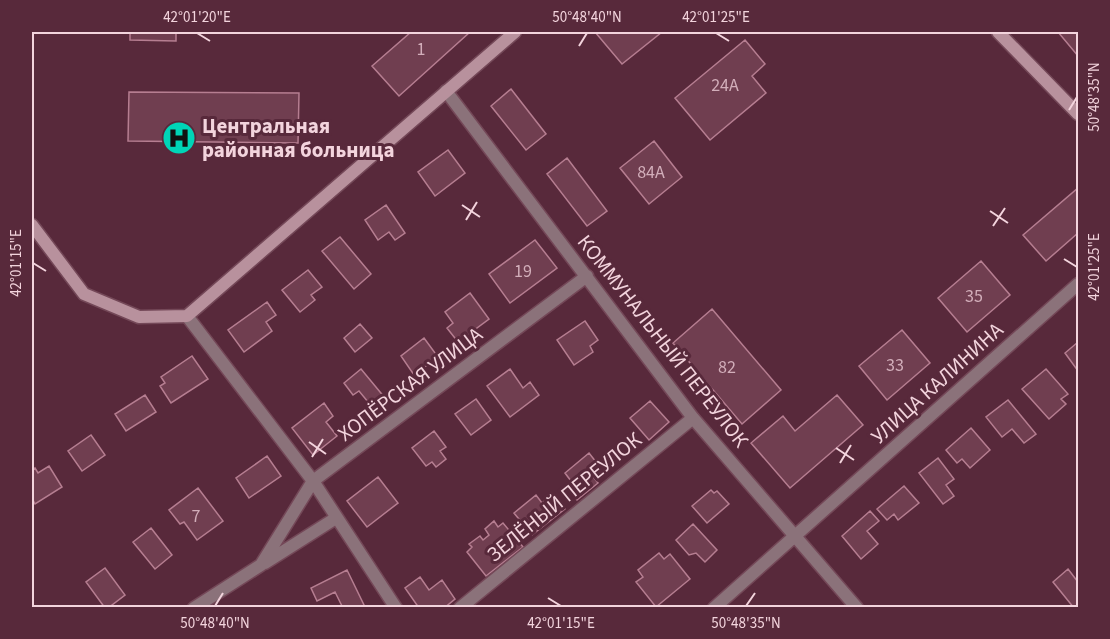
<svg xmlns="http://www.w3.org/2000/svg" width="1110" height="639" font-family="'Source Sans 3',sans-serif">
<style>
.building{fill:#703e50;stroke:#b67e91;stroke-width:1.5}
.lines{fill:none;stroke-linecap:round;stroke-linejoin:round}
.minor-casing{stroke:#744858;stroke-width:15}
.secondary-casing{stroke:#744858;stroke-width:15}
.minor{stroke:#8b727a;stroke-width:12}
.secondary{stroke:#b8919d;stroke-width:12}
.ticks{fill:none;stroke:#f3d4dd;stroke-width:2}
.labels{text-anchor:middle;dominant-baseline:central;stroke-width:6;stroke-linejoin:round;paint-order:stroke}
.number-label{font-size:18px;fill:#d2aeba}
.poi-label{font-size:21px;font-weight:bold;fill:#f3d4dd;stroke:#58293b;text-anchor:start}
.street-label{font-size:21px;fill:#f3d4dd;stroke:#58293b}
.neatline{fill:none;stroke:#f3d4dd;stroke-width:2}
.ticks-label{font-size:15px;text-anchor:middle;fill:#f3d4dd}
</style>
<rect width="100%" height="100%" fill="#58293b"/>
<!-- building -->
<path class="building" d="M130,32H176V41L130,40Z
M411,32H470L399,96L372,66Z
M595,32H662L622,64Z
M1058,32H1078V56Z
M745,40L765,64L752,76L766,93L710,140L675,98Z
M511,89L546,134L526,150L491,106Z
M129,92L299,93L298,143L128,141Z
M654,141L682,177L649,204L620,168Z
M448,150L465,173L435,196L418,172Z
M567,158L607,211L587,226L547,174Z
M1078,188V233L1046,261L1023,235Z
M386,205L405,233L395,240L389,232L378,240L365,220Z
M340,237L371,274L354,289L322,251Z
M535,240L557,268L510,303L489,274Z
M981,261L1010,295L967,332L938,298Z
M308,270L322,287L311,295L315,300L300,312L282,290Z
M470,293L489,319L458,342L447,328L453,323L445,312Z
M267,302L276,315L266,322L272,331L244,352L228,330Z
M712,309L781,390L742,424L673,343Z
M585,321L598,340L590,346L593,352L574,365L557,340Z
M360,324L372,338L355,352L344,338Z
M902,330L930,363L887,400L859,366Z
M424,338L438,357L414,375L401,356Z
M1078,342V371L1065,353Z
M192,356L208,379L171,403L160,386L165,383L161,377Z
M361,369L385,398L373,408L359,391L353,395L344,383Z
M510,369L523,388L530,382L539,395L510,417L487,386Z
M1046,369L1068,394L1061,399L1066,404L1049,419L1022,389Z
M145,395L156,412L126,431L115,414Z
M837,395L863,425L790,488L751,443L783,416L795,431Z
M476,399L491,420L471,435L455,414Z
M1008,400L1036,434L1024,443L1012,429L1002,437L986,417Z
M650,401L669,422L649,440L630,418Z
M324,403L333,416L326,422L337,436L313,455L292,428Z
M971,428L990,450L970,468L962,459L957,463L946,450Z
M434,431L446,447L440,451L446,459L436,467L432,462L426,466L412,448Z
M91,435L105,455L82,471L68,451Z
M589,453L600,467L591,474L598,483L577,500L566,486L571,481L565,473Z
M267,456L281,476L249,498L236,478Z
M938,458L954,479L946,485L954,496L943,504L919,473Z
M49,466L62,487L35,504L32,498V471L35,468L38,473Z
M378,477L398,503L367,527L347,501Z
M904,486L919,503L898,520L894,514L887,520L877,509Z
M198,488L223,521L197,540L184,522L180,524L169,510Z
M711,490L714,493L717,491L729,504L707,523L692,506Z
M553,494L565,509L532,535L514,513L536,495L542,503Z
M870,511L879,521L867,531L878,544L861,559L842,536Z
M494,521L498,527L503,523L523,547L486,576L467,552L472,547L469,544L480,536L483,540L489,535L485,529Z
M693,524L717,550L705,562L696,553L689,555L676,540Z
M151,528L172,555L155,569L133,542Z
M659,553L664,559L670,554L690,579L656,607L636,582L643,577L638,570Z
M105,568L125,595L108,608H105L86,582Z
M1068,569L1078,582V608H1074L1053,582Z
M347,570L364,605L359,608H343L335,592L317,601L311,588Z
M420,577L429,590L442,580L455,599L444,608H419L405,588Z"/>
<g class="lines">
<!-- minor casing -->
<g class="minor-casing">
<path id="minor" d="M446,91L693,418L857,608
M187,316L313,481L396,608
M265,563L336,518
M194,608L261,565L313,481L587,276
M460,608L693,418
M714,608L1078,284"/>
</g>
<!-- secondary casing -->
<g class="secondary-casing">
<path id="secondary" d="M998,32L1078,114
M32,225L84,294L139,317L187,316L515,32"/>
</g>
<!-- minor -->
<use href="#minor" class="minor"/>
<!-- secondary -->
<use href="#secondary" class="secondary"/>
</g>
<!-- ticks -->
<path class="ticks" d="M197,33L210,41M716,33L729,41M579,46L587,33M1069,110L1077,97M462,205L480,217M990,211L1008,223M466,220L477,202M993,226L1005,208M1064,259L1077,267M33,263L46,271M309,442L326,454M836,448L854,460M312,457L323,439M840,463L851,445M548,598L561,606M215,606L223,593M746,606L755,593"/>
<!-- icons -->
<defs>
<g id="hospital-disc" transform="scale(1.725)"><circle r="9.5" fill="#00d5b7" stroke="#58293b"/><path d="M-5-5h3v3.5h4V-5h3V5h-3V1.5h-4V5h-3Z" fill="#111"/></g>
</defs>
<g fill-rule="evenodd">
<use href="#hospital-disc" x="179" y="138"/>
</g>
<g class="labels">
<!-- number labels -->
<g class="number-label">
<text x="421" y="49">1</text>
<text x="725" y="85">24А</text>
<text x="651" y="172">84А</text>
<text x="523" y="271">19</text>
<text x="974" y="296">35</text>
<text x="895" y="365">33</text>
<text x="727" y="367">82</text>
<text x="196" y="516">7</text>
</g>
<!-- poi labels -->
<g class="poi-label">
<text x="202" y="126">Центральная<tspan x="202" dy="24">районная больница</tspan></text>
</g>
<!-- street labels -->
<g class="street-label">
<text transform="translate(663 341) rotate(52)">КОММУНАЛЬНЫЙ ПЕРЕУЛОК</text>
<text transform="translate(937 383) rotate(-42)">УЛИЦА КАЛИНИНА</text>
<text transform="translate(410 384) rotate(-37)">ХОПЁРСКАЯ УЛИЦА</text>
<text transform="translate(564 497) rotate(-39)">ЗЕЛЁНЫЙ ПЕРЕУЛОК</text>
</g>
</g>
<!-- border -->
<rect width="1110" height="639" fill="none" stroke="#58293b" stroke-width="66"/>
<rect x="33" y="33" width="1044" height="573" class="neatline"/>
<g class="ticks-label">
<text x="197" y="22">42°01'20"E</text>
<text x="587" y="22">50°48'40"N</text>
<text x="716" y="22">42°01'25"E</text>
<text transform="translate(1094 97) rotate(-90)" y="5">50°48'35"N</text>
<text transform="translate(16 263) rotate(-90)" y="5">42°01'15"E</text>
<text transform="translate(1094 267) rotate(-90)" y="5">42°01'25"E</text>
<text x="215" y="628">50°48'40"N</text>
<text x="561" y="628">42°01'15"E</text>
<text x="746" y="628">50°48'35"N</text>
</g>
</svg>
